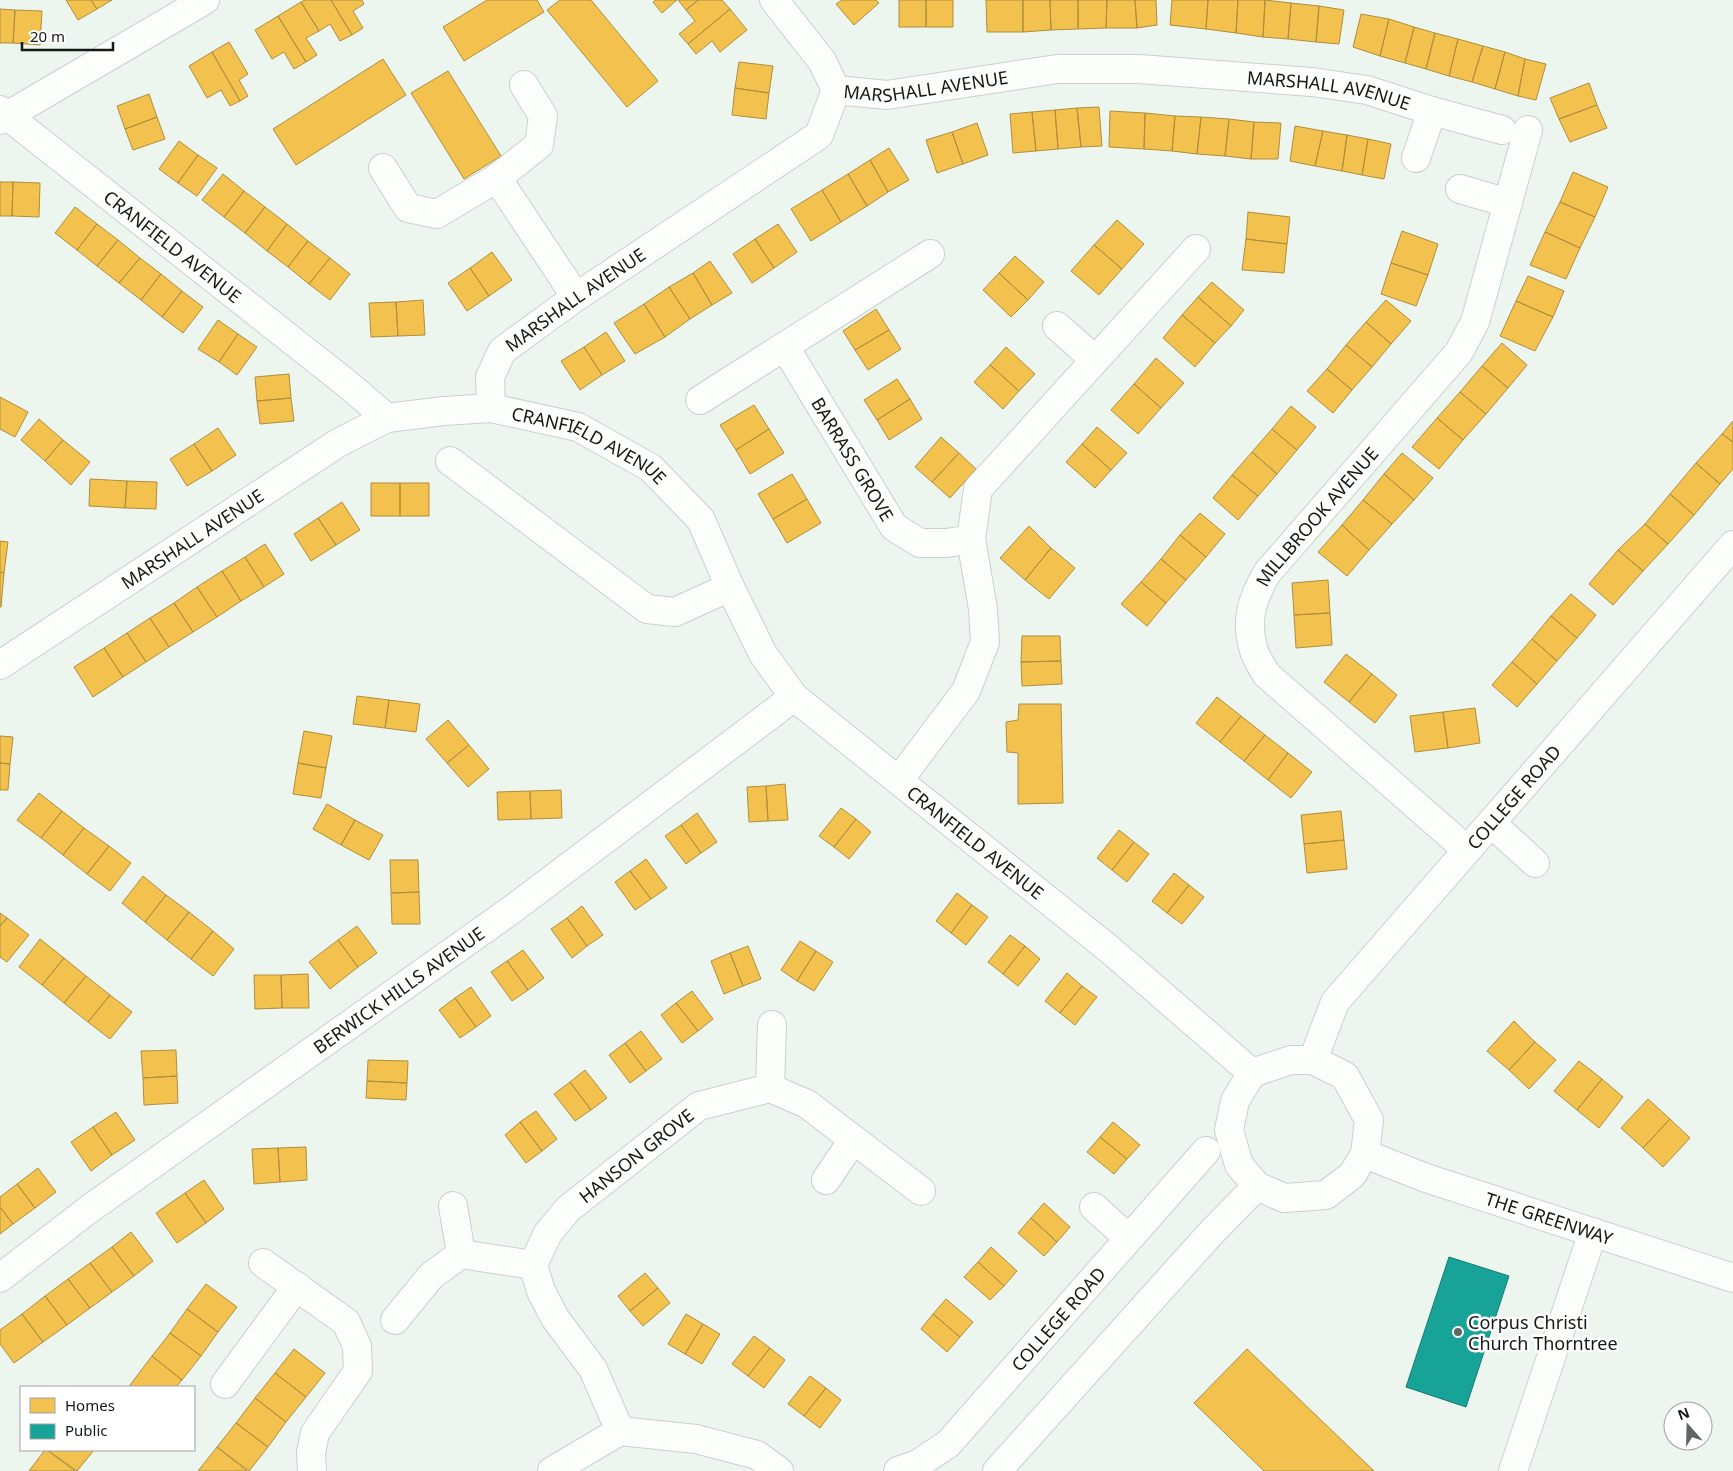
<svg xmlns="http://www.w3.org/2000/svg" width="1733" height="1471" font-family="'Noto Sans',sans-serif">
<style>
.homes{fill:#f2c14e;stroke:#af8f3d}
.public{fill:#17a398;stroke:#167a70}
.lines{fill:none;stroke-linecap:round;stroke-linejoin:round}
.pedestrian-casing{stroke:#cad1cc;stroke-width:30}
.minor-casing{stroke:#cad1cc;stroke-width:30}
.pedestrian{stroke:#fcfefc;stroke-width:28}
.minor{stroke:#fcfefc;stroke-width:28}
.poi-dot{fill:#5f6660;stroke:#fff;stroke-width:2}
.labels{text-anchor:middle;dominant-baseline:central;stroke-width:5;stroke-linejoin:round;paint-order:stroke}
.street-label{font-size:18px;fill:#131914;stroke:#fff}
.poi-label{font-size:18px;fill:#131914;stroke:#fff;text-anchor:start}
</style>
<rect width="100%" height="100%" fill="#ecf5ee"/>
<!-- homes -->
<path class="homes" d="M66,0H91L97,9L78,20Z
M91,0H112L97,9Z
M305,0H331L352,35L340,41L330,24L319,31L301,2Z
M331,0H362L364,4L353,11L363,28L352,35Z
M487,0H537L544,12L464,61L443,27Z
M560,0H591L658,81L627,107L547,10Z
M656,0H677L662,13L653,2Z
M678,0H698L686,10Z
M698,0H722L730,9L688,44L679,34L695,21L686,10Z
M842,0H876L879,3L854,25L836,4Z
M899,0H926V27H899Z
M926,0H953V27H926Z
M986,0H1023V32H987Z
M1023,0H1050L1051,30L1023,32Z
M1050,0H1078V29L1051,30Z
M1078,0H1107L1106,28L1078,29Z
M1107,0H1135L1137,28H1106Z
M1135,0H1156L1157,25L1137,28Z
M1172,0H1208L1206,29L1170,25Z
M1208,0H1238L1236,33L1206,29Z
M1238,0H1265L1263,37L1236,33Z
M1265,0L1291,3L1288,39L1263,37Z
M301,2L319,31L306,38L317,55L306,62L278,16Z
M1291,3L1319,6L1316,42L1288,39Z
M1319,6L1344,10L1339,44L1316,42Z
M0,9L15,10L13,43H0Z
M730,9L747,30L720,52L712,41L696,54L688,44Z
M15,10L42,11L40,45L13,43Z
M1361,14L1389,19L1380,56L1353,47Z
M278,16L306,62L294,69L284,52L272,59L255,30Z
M1389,19L1414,27L1405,63L1380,56Z
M1414,27L1435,33L1426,69L1405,63Z
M1435,33L1458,39L1449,76L1426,69Z
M1458,39L1483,46L1472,82L1449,76Z
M229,42L248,74L239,80L248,96L240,101L212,52Z
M1483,46L1505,52L1495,89L1472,82Z
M212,52L240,101L230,106L221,90L207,98L189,66Z
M1505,52L1525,59L1518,96L1495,89Z
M383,59L406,95L296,165L273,129Z
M1525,59L1546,64L1536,100L1518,96Z
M739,62L773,66L769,93L735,88Z
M448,71L501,156L464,179L411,93Z
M1589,83L1597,105L1559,119L1550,98Z
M735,88L769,93L766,119L732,115Z
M149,94L157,117L125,129L117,106Z
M1597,105L1607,128L1570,142L1559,119Z
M1099,107L1102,146L1081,147L1077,108Z
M1077,108L1081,147L1058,149L1055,110Z
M1055,110L1058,149L1036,151L1032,112Z
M1110,111L1145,113L1144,149L1109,147Z
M1032,112L1036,151L1013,153L1010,114Z
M1145,113L1175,116L1172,151L1144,149Z
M1175,116L1201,117L1197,154L1172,151Z
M157,117L165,139L133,150L125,129Z
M1201,117L1229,119L1225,156L1197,154Z
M1229,119L1254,122L1251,159L1225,156Z
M1254,122L1281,123L1278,159H1251Z
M977,123L988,155L963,164L952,132Z
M1295,126L1323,131L1315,166L1290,161Z
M1323,131L1347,135L1342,171L1315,166Z
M952,132L963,164L937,173L926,140Z
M1347,135L1368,139L1362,175L1342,171Z
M1368,139L1391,144L1384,179L1362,175Z
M179,141L198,155L178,183L159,169Z
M889,148L909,180L888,192L870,160Z
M198,155L217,168L197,196L178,183Z
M870,160L888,192L867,206L848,174Z
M1573,172L1608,187L1595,217L1560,202Z
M223,174L244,191L224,217L202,200Z
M848,174L867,206L841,222L822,190Z
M0,182H13L12,216H0Z
M13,182L40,183L39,217L12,216Z
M822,190L841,222L811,241L791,209Z
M244,191L265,207L245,233L224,217Z
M1560,202L1595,217L1580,248L1545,232Z
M75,207L97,224L77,250L55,233Z
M265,207L287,224L267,251L245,233Z
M1248,212L1290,217L1287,244L1246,239Z
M1117,220L1144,244L1122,269L1094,245Z
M97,224L118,240L97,266L77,250Z
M287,224L308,241L288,267L267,251Z
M778,224L797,252L774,268L755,239Z
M1402,231L1438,244L1428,275L1391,263Z
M1545,232L1580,248L1566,279L1530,265Z
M755,239L774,268L752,283L733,254Z
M1246,239L1287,244L1284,273L1242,270Z
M118,240L140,258L119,283L97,266Z
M308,241L330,258L309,284L288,267Z
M1094,245L1122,269L1099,295L1071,271Z
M492,252L512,280L489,296L470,268Z
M1015,256L1044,282L1028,300L999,273Z
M140,258L161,274L141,300L119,283Z
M330,258L350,274L330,300L309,284Z
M710,261L732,293L712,305L693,273Z
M1391,263L1428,275L1416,306L1381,294Z
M470,268L489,296L467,311L448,283Z
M693,273L712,305L690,319L669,287Z
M999,273L1028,300L1011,317L983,290Z
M161,274L182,291L162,317L141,300Z
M1528,276L1564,291L1553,317L1516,301Z
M1212,282L1244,310L1231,326L1198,297Z
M669,287L690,319L665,337L644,304Z
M182,291L203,307L183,333L162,317Z
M1198,297L1231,326L1215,343L1182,315Z
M423,300L425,335L398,336L396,302Z
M1386,300L1411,321L1391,344L1366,322Z
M1516,301L1553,317L1535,351L1500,336Z
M396,302L398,336L371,337L369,303Z
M644,304L665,337L635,354L614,323Z
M876,309L889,330L855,350L843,331Z
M1182,315L1215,343L1195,367L1163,338Z
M218,320L238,334L219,362L198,349Z
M1366,322L1391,344L1372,367L1346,345Z
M889,330L901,349L868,370L855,350Z
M606,332L625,361L602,375L584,347Z
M238,334L257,347L237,375L219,362Z
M1502,343L1527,365L1508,388L1482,366Z
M1346,345L1372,367L1352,390L1327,369Z
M584,347L602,375L580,390L561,361Z
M1006,347L1035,374L1019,391L990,365Z
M1156,358L1184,383L1161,408L1134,384Z
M990,365L1019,391L1003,409L974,382Z
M1482,366L1508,388L1486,414L1460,392Z
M1327,369L1352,390L1333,413L1307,391Z
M289,374L291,398L257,401L255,377Z
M897,379L910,399L877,420L864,400Z
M1134,384L1161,408L1138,434L1111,410Z
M1460,392L1486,414L1463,440L1437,418Z
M0,397L28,412L15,437L0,429Z
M291,398L294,421L260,424L257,401Z
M910,399L922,419L889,440L877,420Z
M754,405L769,429L736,450L720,425Z
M1291,406L1316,427L1297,450L1272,429Z
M1437,418L1463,440L1439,469L1412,447Z
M39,419L63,440L45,461L21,440Z
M1733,421V442L1722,434Z
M1097,427L1127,453L1111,470L1082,444Z
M218,428L236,455L212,471L194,444Z
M769,429L784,453L750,474L736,450Z
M1272,429L1297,450L1277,474L1252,452Z
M1722,434L1733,442V469L1720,484L1696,463Z
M941,437L959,453L932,482L915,467Z
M63,440L90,462L71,485L45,461Z
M194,444L212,471L187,486L170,459Z
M1082,444L1111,470L1095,488L1066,462Z
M1252,452L1277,474L1258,496L1232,475Z
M959,453L976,469L950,498L932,482Z
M1402,453L1433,478L1414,500L1384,474Z
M1696,463L1720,484L1694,515L1670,494Z
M792,474L807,499L773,519L758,494Z
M1384,474L1414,500L1392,524L1363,500Z
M1232,475L1258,496L1238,520L1213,498Z
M90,479L127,481L125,508L89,506Z
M127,481L157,482L156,509L125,508Z
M371,483H400V516H371Z
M400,483H429V516H400Z
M1670,494L1694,515L1668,544L1645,524Z
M807,499L821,523L787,543L773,519Z
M1363,500L1392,524L1369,550L1342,525Z
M342,502L360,530L336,545L318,518Z
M1200,513L1225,534L1206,557L1180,535Z
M318,518L336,545L311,561L294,534Z
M1645,524L1668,544L1643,571L1618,550Z
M1342,525L1369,550L1347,576L1318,552Z
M1029,526L1051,548L1025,580L1000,558Z
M1180,535L1206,557L1186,580L1161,559Z
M0,541L8,542L4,573L0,572Z
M265,544L284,574L264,587L245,557Z
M1051,548L1075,568L1049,599L1025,580Z
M1618,550L1643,571L1613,605L1589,584Z
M245,557L264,587L241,601L222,571Z
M1161,559L1186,580L1166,603L1141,582Z
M222,571L241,601L217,617L197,587Z
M0,572L4,573L1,607H0Z
M1328,580L1330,613L1294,615L1292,583Z
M1141,582L1166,603L1147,626L1121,604Z
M197,587L217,617L193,632L174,603Z
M1571,594L1596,615L1577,638L1551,616Z
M174,603L193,632L169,647L150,618Z
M1330,613L1332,645L1296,648L1294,615Z
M1551,616L1577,638L1557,661L1532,639Z
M150,618L169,647L146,662L127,633Z
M127,633L146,662L123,677L104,648Z
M1022,636H1060L1061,661L1021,662Z
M1532,639L1557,661L1537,684L1512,662Z
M104,648L123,677L93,697L74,667Z
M1346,654L1372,674L1349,702L1324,682Z
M1061,661L1062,684L1022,686L1021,662Z
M1512,662L1537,684L1517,707L1492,685Z
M1372,674L1397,695L1375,723L1349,702Z
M357,696L389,700L385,728L353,724Z
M1217,697L1241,716L1220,742L1196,723Z
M389,700L420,704L416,732L385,728Z
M1019,704H1061L1063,803L1018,804V753L1007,752L1006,722L1018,720Z
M1475,708L1480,743L1448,748L1443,712Z
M1443,712L1448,748L1415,752L1410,716Z
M1241,716L1265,735L1244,761L1220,742Z
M448,720L469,745L447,763L426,739Z
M304,731L332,736L326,768L298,763Z
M1265,735L1288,753L1268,780L1244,761Z
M0,736L13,737L10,764L0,763Z
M469,745L489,769L468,787L447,763Z
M1288,753L1312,772L1291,798L1268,780Z
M0,763L10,764L8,790H0Z
M298,763L326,768L321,798L293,794Z
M785,784L788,820L768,821L766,786Z
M766,786L768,821L749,822L747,787Z
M561,790L562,818L531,819L530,791Z
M530,791L531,819L498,820L497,792Z
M39,793L62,811L41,838L17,820Z
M327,804L355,820L341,845L313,829Z
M841,808L856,819L834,847L819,836Z
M62,811L84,828L63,855L41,838Z
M1341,811L1344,840L1304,844L1301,815Z
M697,813L717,842L701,853L681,825Z
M856,819L871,832L849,859L834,847Z
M355,820L383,835L369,860L341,845Z
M681,825L701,853L686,864L665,836Z
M84,828L109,846L87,874L63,855Z
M1119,830L1134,842L1112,870L1097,858Z
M1344,840L1347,869L1307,873L1304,844Z
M1134,842L1149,854L1127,882L1112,870Z
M109,846L131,863L110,891L87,874Z
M646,859L667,888L651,899L630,871Z
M390,860H418L419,892L391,893Z
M630,871L651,899L635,910L615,882Z
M1174,873L1189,885L1167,913L1152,901Z
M143,876L166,895L145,922L122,903Z
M1189,885L1204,897L1182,924L1167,913Z
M419,892L420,924H392L391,893Z
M957,893L972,905L951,933L936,921Z
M166,895L189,912L167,940L145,922Z
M972,905L988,917L966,945L951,933Z
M582,906L603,935L587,946L567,918Z
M189,912L213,931L191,959L167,940Z
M0,913L7,918L0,926Z
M7,918L29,935L7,962L0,957V926Z
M567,918L587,946L572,958L551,929Z
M357,926L377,953L358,967L338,940Z
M213,931L234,949L213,976L191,959Z
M1010,935L1025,946L1003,974L988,962Z
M40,939L64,958L42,985L19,967Z
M338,940L358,967L330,989L309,962Z
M800,941L816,951L797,981L781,970Z
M748,946L761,979L743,986L730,953Z
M1025,946L1040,959L1018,986L1003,974Z
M523,950L544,978L528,990L507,961Z
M816,951L833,962L814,991L797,981Z
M730,953L743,986L724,994L711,961Z
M64,958L86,976L64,1003L42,985Z
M507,961L528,990L512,1001L491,972Z
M1067,973L1082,986L1060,1013L1045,1001Z
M308,974L309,1008H282L281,975Z
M254,975H281L282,1008L255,1009Z
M86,976L110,995L88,1022L64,1003Z
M1082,986L1097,997L1075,1025L1060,1013Z
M471,987L491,1016L476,1027L455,998Z
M692,991L713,1019L698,1031L676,1003Z
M110,995L132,1012L110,1039L88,1022Z
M455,998L476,1027L460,1038L439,1010Z
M676,1003L698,1031L682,1043L661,1015Z
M1514,1021L1535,1042L1509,1070L1487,1051Z
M641,1031L662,1059L646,1071L625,1043Z
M1535,1042L1556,1060L1529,1089L1509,1070Z
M625,1043L646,1071L630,1083L609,1055Z
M176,1050L177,1076L143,1078L141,1051Z
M368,1060L408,1061L407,1083L367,1081Z
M1579,1061L1602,1079L1577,1110L1554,1091Z
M585,1070L607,1098L591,1110L570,1082Z
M177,1076L178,1103L144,1105L143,1078Z
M1602,1079L1623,1097L1599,1128L1577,1110Z
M367,1081L407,1083L406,1100L366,1098Z
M570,1082L591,1110L575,1121L554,1094Z
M1648,1099L1670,1119L1643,1148L1621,1128Z
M536,1111L557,1139L542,1151L520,1122Z
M116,1112L135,1140L112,1155L93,1127Z
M1670,1119L1690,1138L1663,1167L1643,1148Z
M520,1122L542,1151L526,1163L505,1135Z
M1113,1122L1140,1145L1127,1159L1100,1137Z
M93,1127L112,1155L91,1171L71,1142Z
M1100,1137L1127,1159L1114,1174L1087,1152Z
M306,1147L307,1180L280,1182L278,1148Z
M278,1148L280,1182L254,1184L252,1149Z
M38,1168L56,1192L35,1208L17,1184Z
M204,1180L224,1209L206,1223L185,1193Z
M17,1184L35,1208L13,1224L0,1207V1197Z
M185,1193L206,1223L177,1243L156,1213Z
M1044,1203L1070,1227L1057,1242L1031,1218Z
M0,1207L13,1224L0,1234Z
M1031,1218L1057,1242L1044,1256L1018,1233Z
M131,1232L153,1261L134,1276L112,1247Z
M112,1247L134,1276L112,1292L90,1263Z
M991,1247L1017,1271L1004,1286L978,1262Z
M978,1262L1004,1286L990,1300L964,1277Z
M90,1263L112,1292L90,1308L68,1279Z
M645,1273L658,1288L630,1311L618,1296Z
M68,1279L90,1308L67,1325L45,1296Z
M206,1284L237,1307L218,1332L187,1309Z
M658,1288L670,1303L643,1326L630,1311Z
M45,1296L67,1325L43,1342L22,1314Z
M946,1299L973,1322L960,1337L933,1314Z
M187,1309L218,1332L201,1356L170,1333Z
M22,1314L43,1342L14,1363L0,1344V1330Z
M686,1314L703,1324L685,1354L668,1344Z
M933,1314L960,1337L947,1352L921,1329Z
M703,1324L720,1334L702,1364L685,1354Z
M170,1333L201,1356L182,1380L152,1356Z
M754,1336L770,1348L748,1376L732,1364Z
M770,1348L785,1360L764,1388L748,1376Z
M294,1349L325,1373L306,1397L275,1373Z
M1247,1349L1374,1471H1264L1194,1403Z
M152,1356L182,1380L176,1387H133L130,1385Z
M275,1373L306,1397L286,1422L255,1398Z
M810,1376L826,1388L804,1416L788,1404Z
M826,1388L841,1400L820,1428L804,1416Z
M255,1398L286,1422L268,1447L236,1423Z
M236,1423L268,1447L249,1471L217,1447Z
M217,1447L247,1471H198Z
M45,1450H47L75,1471H29Z
M47,1450H94L77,1471Z"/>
<!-- public -->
<path class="public" d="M1449,1257L1509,1276L1466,1407L1406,1387Z"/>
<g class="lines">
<!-- pedestrian casing -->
<g class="pedestrian-casing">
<path id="pedestrian" d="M346,383L387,418"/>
</g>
<!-- minor casing -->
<g class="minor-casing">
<g id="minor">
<path d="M774,0L822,61L836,90"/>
<path id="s1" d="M0,110L346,383"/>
<path d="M0,120L205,0"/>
<path d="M1416,158L1432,111"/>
<path d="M383,168L408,208L437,214L497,178L539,145L543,116L524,85"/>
<path d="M497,178L576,297"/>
<path d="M1460,189L1508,203"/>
<path d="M1057,326L1095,360"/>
<path id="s2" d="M785,347L894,527L920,543H947L971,539"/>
<path d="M700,400L930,254"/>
<path id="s3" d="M491,408L490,377L502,351L576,297L819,135L836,90L887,95L1057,69H1139L1312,82L1367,90L1432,111L1502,130"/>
<path d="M450,461L647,609L675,612L730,587"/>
<path id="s4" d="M0,665L338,443L387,418L444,411L491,408L578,427L651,468L701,520L730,587L763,654L794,697L1109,949L1252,1073"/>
<path d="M899,780L966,691L985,642L983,609L971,539L978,489L1196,249"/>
<path d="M1491,823L1535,863"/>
<path id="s5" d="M1467,850L1267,675C1262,667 1255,657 1253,647C1245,619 1253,597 1267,573L1459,352L1475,322L1528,130"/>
<path d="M1291,1060H1313L1345,1076L1369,1120L1365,1154L1352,1175L1326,1195L1284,1198L1257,1186L1239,1165L1229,1130L1235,1101L1252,1073Z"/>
<path id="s6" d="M1313,1060L1335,1002L1733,545"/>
<path d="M770,1088L772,1025"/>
<path id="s7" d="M1365,1154L1426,1178L1733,1278"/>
<path d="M826,1180L853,1140"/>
<path d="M453,1206L461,1254"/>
<path d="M1094,1207L1128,1238"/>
<path d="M263,1263L346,1322L357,1346L358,1371L315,1433L311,1453L312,1471"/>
<path id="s8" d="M0,1278L88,1210L510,911L794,697"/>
<path d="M395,1320L431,1276L461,1254L533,1265"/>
<path d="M225,1384L297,1286"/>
<path id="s9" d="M620,1431L593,1369L555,1318L541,1291L533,1265L548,1233L568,1209L699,1106L770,1088L807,1104L921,1191"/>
<path d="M552,1471L620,1431L696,1439L757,1455L779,1471"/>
<path id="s10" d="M898,1471L918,1464L948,1444L1206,1151"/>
<path d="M997,1471L1211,1233L1257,1186"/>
<path d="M1513,1471L1593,1232"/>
</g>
</g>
<!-- pedestrian -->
<use href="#pedestrian" class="pedestrian"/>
<!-- minor -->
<use href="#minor" class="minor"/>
</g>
<!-- markers -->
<circle class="poi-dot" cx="1458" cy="1332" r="5"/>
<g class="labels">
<!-- street labels -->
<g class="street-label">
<text stroke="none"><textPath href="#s3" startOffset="582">MARSHALL AVENUE</textPath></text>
<text stroke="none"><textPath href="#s3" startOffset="988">MARSHALL AVENUE</textPath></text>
<text stroke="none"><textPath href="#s1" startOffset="220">CRANFIELD AVENUE</textPath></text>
<text stroke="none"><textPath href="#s3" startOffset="149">MARSHALL AVENUE</textPath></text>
<text stroke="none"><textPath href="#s4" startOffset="670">CRANFIELD AVENUE</textPath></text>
<text stroke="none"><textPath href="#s2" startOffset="131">BARRASS GROVE</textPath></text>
<text stroke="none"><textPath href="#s5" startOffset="450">MILLBROOK AVENUE</textPath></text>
<text stroke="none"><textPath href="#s4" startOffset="230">MARSHALL AVENUE</textPath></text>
<text stroke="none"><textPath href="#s6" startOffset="334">COLLEGE ROAD</textPath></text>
<text stroke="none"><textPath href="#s4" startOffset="1242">CRANFIELD AVENUE</textPath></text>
<text stroke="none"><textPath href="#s8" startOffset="492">BERWICK HILLS AVENUE</textPath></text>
<text stroke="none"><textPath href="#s9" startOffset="342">HANSON GROVE</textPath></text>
<text stroke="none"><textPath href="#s7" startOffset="195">THE GREENWAY</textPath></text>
<text stroke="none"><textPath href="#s10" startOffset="224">COLLEGE ROAD</textPath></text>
</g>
<!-- poi labels -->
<g class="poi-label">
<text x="1468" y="1322">Corpus Christi<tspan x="1468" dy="21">Church Thorntree</tspan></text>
</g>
</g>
<!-- legend -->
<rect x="20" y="1386" width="175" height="65" fill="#ffffff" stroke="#a1a3a1"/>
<rect x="30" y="1398" width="25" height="15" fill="#f2c14e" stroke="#a1a3a1"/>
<text x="65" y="1411" font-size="15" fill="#131914">Homes</text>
<rect x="30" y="1424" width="25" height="15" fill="#17a398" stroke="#a1a3a1"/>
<text x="65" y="1436" font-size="15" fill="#131914">Public</text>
<!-- north arrow -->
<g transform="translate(1688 1426) rotate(340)"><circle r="24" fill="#ffffff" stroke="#a1a3a1"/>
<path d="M0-4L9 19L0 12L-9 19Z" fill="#5f6660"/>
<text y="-8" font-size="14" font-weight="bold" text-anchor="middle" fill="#131914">N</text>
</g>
<!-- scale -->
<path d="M22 42v8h91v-8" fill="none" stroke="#131914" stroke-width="2.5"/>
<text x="30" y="42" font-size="15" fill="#131914" stroke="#ffffff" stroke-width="4" paint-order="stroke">20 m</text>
</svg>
